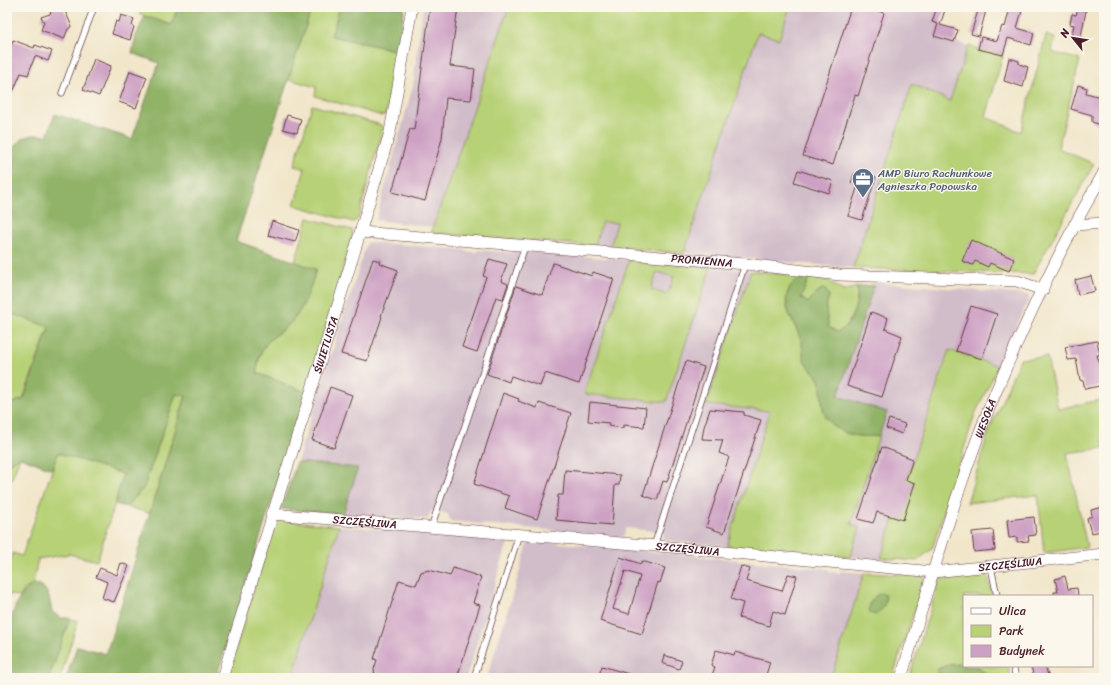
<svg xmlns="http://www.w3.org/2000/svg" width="1111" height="685" font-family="Sriracha,sans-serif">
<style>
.industrial{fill:#d1bdc9}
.green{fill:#b7d177;stroke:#807851;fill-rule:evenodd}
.forest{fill:#91b368;stroke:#6e694a}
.building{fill:#cda1c4;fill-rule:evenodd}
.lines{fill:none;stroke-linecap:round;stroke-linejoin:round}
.service-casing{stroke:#633d43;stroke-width:7}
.minor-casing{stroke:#633d43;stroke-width:12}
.service{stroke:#fff;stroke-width:5.5}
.minor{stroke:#fff;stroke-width:11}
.labels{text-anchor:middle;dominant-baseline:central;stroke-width:3;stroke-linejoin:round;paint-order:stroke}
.service-label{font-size:11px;fill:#4e5e75;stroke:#fbf7ec;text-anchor:start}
.street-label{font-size:11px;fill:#4a1f2b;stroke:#fbf7ec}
</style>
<rect width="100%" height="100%" fill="#fbf7ec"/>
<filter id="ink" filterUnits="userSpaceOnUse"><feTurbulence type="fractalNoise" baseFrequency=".025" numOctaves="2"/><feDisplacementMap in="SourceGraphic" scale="8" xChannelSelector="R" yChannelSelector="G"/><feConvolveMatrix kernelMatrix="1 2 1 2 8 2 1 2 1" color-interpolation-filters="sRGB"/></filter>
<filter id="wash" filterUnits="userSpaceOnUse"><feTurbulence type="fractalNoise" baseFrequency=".012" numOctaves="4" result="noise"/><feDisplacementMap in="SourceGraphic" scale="16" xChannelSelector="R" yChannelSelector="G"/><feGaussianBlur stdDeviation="0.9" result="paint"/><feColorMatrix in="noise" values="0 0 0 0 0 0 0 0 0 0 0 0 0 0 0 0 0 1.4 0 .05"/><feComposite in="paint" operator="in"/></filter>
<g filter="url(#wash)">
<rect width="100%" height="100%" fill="#f1e6ca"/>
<!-- industrial -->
<path class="industrial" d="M423,7H509L433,227L376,220L413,86Z
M790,7H937L932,22L938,24L935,36L968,46L950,101L912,85L853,268L684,253L758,33L779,39Z
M602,222L617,223L610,247L595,246Z
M367,242L465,250L467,252H477L479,250L513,253L515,250L629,260L584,394L666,402L711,267L751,271L706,405L770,411L727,546L663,540L664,532L626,528L623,537L450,521L448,514L431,510L428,519L343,514L357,468L297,462Z
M657,272L674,277L667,295L651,289Z
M875,282L1028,295L1029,299L998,366L949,350L880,560L850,557L860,528L851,524L887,412L838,396Z
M339,526L509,539L466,678H292Z
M529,540L828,569L830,572L839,573L841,571L864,573L831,678H487Z"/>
<!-- green -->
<path class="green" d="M142,7H178L172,25L139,14Z
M312,7H340L332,36L399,51L394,84L385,115L382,116L315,96L316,87L288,79Z
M509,7H790L779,39L758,33L684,253L610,247L617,223L602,222L595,246L431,233Z
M1046,35L1055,38L1052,52L1080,60L1058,148L1094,164L1033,274L853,268L912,84L950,101L968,46L1003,55L986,117L1021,132Z
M312,105L381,125L383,128L358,219L353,222L294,205L305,169L294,166Z
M308,218L352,230L353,235L306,392L257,373C260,334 279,340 297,315C306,302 311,284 316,269L295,262Z
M629,260L711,267L666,402L584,394ZM657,272L674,277L667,295L651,289Z
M751,271L800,276C770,303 797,319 802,345C804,352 802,357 806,363C809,369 816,373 819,380C824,392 819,411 829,421C843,437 860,437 879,436L851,524L860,528L850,557L727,546L770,411L706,405Z
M809,277L827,280L843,291L857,287C859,301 852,318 844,330L837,332L829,327L825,311L829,296L822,289L815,294L808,303L801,298Z
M7,312L49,327L23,399L7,405Z
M949,350L998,366L975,414L932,549L917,561L881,558Z
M1047,357L1058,409L1104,399V448L1067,453L1087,547L1044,553L1038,495L967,503L989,431L1020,359Z
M176,394L186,395L150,513L127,507L144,487Z
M58,453L124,474L97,561L69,554L38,559L33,584L24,590L20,597L9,594L7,601V571L13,553L22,556Z
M20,457L7,492V465Z
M280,520L339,526L292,678H227L271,532L277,521Z
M864,573L923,576L924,582L892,678H831ZM878,594L886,598L882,609L871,603Z
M987,574L992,596H964V664L948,665L938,669L934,678H909L940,579Z
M70,618L78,621L60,678H49Z
M975,666H1008L1011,678H993Z"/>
<!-- forest -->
<path class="forest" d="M178,7H312L236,241L316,269C312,284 306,302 297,315C279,340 259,334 257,373L306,392L216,678H66L77,646L106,654L186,396L176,394L144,487L127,507L115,504L123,474L58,453L52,469L20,457L7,465V405L24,399L49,327L7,312V161C15,140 25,132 47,136L55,114L132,139L159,63L132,53L136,36L145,16L171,25Z
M340,7H404L399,51L331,36Z
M800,276L809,277L801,298L808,303L815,294L822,289H825L829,296C825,307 826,316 829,327L837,332C853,327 859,302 857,287L874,285L838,396L887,412L879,436C860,437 843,437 829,421C819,411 824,392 819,380C816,373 809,369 806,363C802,357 804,352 802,345C797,319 771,302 800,276Z
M297,462L358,468L343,514L281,509Z
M33,584C49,585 49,598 52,612L61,618H70L49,678H7C7,647 5,604 33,584Z
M881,593L885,595C887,603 882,611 875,615L870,613C867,605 873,596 881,593Z
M962,664L964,666H975L993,678H934L938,669L948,665Z"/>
<g id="blocks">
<!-- building -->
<path class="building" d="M52,7L64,9L70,22L71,27L68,29L64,39L41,30L44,22L41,17L50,14Z
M430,7H458L450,66L475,69L471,100L446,98L442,138L425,201L392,192L410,129L414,130Z
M851,7H866L884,13L858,96L855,95L833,165L803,156Z
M937,7H946L940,25L958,30L954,42L934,36L938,24L932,22Z
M979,7H987L979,36L971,34Z
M1010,8L1022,11L1017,28L1034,33L1031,45L1008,38L1003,55L978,49L981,37L997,41L1002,26L1005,27Z
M1078,9L1086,11L1080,41L1071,38L1074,25L1070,24L1072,14L1076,15Z
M121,15L134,19L132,26L134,27L130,40L112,34L116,21L119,22Z
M13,40L34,48L35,45L52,51L48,61L35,56L28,75L21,73L13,92L7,89V51L10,49Z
M1009,58L1019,61V64L1028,67L1023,87L1004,81Z
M94,59L111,66L99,96L83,90Z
M130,71L147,77L136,108L119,102Z
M1078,85L1087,88L1086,93L1104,98V126L1092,122V115L1071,109Z
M287,115L301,119L297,133L283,129Z
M798,170L833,181L829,193L794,182Z
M858,172L876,177L862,220L848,216L858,185L851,183L854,174Z
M272,221L299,230L295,242L268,235Z
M971,240L1014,259L1009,271L990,263L988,267L975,261L973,265L962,261Z
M373,259L380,261L379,263L398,270L381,316L382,317L367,361L341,354Z
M489,259L507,264L501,281L508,284L503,299L496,297L477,352L462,347L486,277L483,276Z
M553,263L592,276L593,272L614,279L579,384L545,373L540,386L511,376L509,382L487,374L516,286L542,295Z
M1091,276L1095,291L1078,295L1075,280Z
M971,306L997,314L982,359L956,351Z
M871,312L888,318L885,329L902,336L882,397L847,386Z
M1097,341L1100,355H1097L1103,374L1104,385L1085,389L1083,381L1080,380L1076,359L1068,360L1065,347Z
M686,361L704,367L667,482L663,481L657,500L643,495Z
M330,387L352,395L334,448L312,440Z
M503,393L519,399L518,401L537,408L539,403L571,413L537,519L505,508L509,496L474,484Z
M590,402L646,408L644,427L623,425V428L608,426L609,423L588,421Z
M710,409L744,412V415L761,420L724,533L706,527L729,457L719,453L723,440L702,439L704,427Z
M889,419L905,424L902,434L886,428Z
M882,447L913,459L906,480L915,483L903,520L877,512L873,523L858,519Z
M565,470L620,475L619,485H615L612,525L556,520L558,495H563Z
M1104,507V524L1100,525L1102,531L1091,533L1087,518L1092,516L1091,510Z
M1034,517L1036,535L1028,536L1029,541L1017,542V537L1009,538L1007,520Z
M993,530L995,550L974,552L972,532Z
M620,557L641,564L642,561L665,568L660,583L658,582L642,634L600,621ZM625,571L640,576L629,614L613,609Z
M121,563L129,566L114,602L102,598L107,582L96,577L100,568L117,575Z
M741,566L750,569L746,581L782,591L788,574L797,576L785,615L773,611L769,626L739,618L743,603L731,599Z
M453,568L481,577L473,603L480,605L457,678H375L374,669L377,660L374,659L399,580L416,585L421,572L429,570L450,576Z
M1065,576L1068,589L1077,588L1078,596H1054V592H1058L1055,579Z
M716,650L734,655L735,652L770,662L765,678H711L715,667L711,665Z
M664,655L682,661L679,669L662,663Z
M602,666L635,676V678H598Z
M1031,666H1045L1049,678H1034Z"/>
</g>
</g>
<g filter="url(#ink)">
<use href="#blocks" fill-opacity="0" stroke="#633d43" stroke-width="1"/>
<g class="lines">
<!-- service casing -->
<g class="service-casing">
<path id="service" d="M62,93L94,7
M431,528L525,246
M654,546L745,264
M991,567L997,596
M1013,666L1016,678
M474,678L519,534"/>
</g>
<!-- minor casing -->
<g class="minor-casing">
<g id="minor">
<path d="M1074,225L1104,223"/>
<path id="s1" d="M361,232L745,264L840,275L1017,281L1043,290"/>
<path id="s2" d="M271,514L682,548L934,572L1104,554"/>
<path id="s3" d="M222,678L354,253L390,132L412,7"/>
<path id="s4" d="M901,678C932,577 960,474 1002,377C1032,307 1066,238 1104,172"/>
</g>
</g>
<!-- service -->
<use href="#service" class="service"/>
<!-- minor -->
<use href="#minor" class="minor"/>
</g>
</g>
<!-- icons -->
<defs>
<g id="office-pin" transform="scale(1.15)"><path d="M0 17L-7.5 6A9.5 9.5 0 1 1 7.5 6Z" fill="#5c6f8a" stroke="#fbf7ec"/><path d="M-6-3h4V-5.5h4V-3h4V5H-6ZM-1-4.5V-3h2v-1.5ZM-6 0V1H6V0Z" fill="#fff"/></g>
</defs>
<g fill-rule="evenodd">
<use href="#office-pin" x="863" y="179"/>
</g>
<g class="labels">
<!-- service labels -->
<g class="service-label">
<text x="878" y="173">AMP Biuro Rachunkowe<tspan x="878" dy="13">Agnieszka Popowska</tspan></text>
</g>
<!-- street labels -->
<g class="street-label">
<text stroke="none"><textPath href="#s1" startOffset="342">PROMIENNA</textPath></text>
<text stroke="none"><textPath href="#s3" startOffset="349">ŚWIETLISTA</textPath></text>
<text stroke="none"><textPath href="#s4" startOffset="273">WESOŁA</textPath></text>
<text stroke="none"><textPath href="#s2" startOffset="94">SZCZĘŚLIWA</textPath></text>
<text stroke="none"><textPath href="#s2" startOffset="418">SZCZĘŚLIWA</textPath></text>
<text stroke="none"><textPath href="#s2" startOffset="742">SZCZĘŚLIWA</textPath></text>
</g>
</g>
<!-- margin -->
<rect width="1111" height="685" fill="none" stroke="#fbf7ec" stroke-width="24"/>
<!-- legend -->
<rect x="963" y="595" width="130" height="72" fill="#fbf7ec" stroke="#b4a19f"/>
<rect x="971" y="608" width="20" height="6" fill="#ffffff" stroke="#b4a19f"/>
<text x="999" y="615" font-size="12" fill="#4a1f2b">Ulica</text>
<rect x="971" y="625" width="20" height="12" fill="#b7d177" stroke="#b4a19f"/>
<text x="999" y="635" font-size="12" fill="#4a1f2b">Park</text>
<rect x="971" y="645" width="20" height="12" fill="#cda1c4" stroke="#b4a19f"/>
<text x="999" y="655" font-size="12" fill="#4a1f2b">Budynek</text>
<!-- north arrow -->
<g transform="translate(1073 38) rotate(300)" stroke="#fbf7ec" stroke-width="3" paint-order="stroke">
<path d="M0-3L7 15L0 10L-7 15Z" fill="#4a1f2b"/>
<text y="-6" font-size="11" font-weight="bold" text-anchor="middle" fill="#4a1f2b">N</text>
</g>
</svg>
